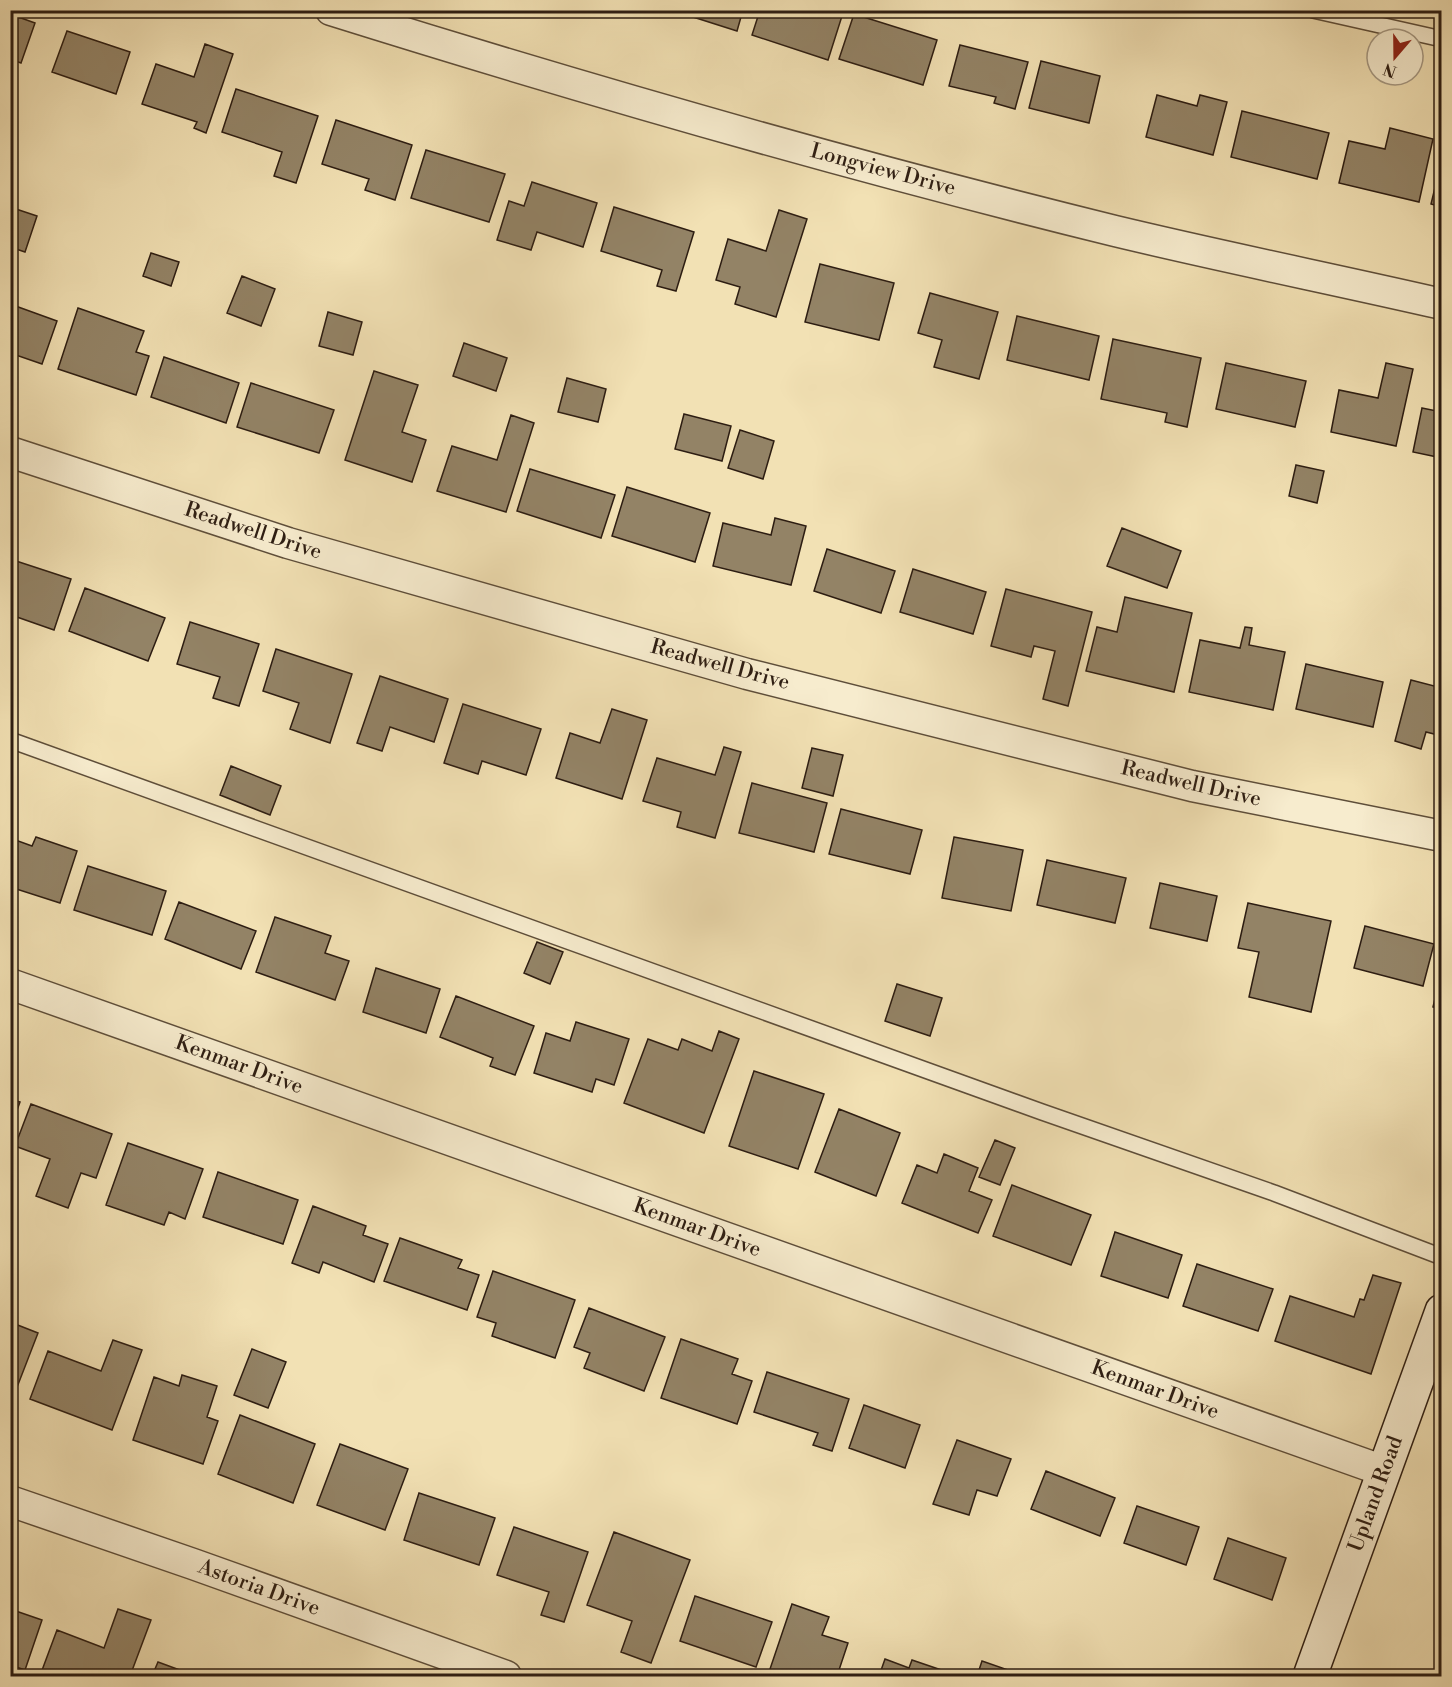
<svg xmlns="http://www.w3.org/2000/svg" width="1452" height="1687" font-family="'Libre Bodoni',serif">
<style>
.building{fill:#938366;stroke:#2d1d12;stroke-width:1.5}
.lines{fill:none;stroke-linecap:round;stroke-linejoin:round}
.lane-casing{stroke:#5e4e3a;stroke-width:18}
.street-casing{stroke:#5e4e3a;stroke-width:33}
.secondary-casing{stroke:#2d1d12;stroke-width:36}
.lane{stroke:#f7ecce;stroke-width:15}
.street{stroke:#f7ecce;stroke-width:30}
.secondary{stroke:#f7ecce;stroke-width:33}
.labels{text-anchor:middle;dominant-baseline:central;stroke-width:4.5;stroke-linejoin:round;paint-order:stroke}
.street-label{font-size:21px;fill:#2d1d12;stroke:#f7ecce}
</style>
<rect width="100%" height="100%" fill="#f2e1b4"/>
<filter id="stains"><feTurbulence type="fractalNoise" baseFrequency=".00333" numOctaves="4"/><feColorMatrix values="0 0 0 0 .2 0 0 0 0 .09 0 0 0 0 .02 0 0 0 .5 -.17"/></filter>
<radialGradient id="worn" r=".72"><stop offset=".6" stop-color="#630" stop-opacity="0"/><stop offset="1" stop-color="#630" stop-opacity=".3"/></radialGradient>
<!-- building -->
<path class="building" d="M671,10H743L737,31Z
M760,10H824L842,16L828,60L752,35Z
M10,14L35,23L21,63L10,59Z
M854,14L937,40L923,85L839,59Z
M67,31L130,52L116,94L52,72Z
M205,44L233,54L206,133L194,128L197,122L142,104L156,64L194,77Z
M960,45L1028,62L1015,109L994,103L996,97L949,86Z
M1041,61L1100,76L1089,123L1029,108Z
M236,89L318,116L296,183L274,176L282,152L222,132Z
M1157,95L1197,106L1200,95L1227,102L1213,155L1146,137Z
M1242,111L1329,133L1317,179L1231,157Z
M336,120L412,145L395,200L365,190L369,179L322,164Z
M1390,128L1433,139L1419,202L1339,183L1349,141L1385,149Z
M426,150L505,174L489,222L411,198Z
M1442,159V207L1431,204Z
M532,182L597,203L583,247L537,232L531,250L497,240L509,201L524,206Z
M10,207L37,216L25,252L10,247Z
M614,207L694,232L676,291L657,286L662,270L601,251Z
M779,210L807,219L776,317L735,304L740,287L716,280L728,239L766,251Z
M151,253L179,262L171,286L143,276Z
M820,264L894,283L879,340L805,322Z
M242,276L275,289L261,326L227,313Z
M930,293L998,312L979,379L934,367L942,340L918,333Z
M10,304L57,321L42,364L10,353Z
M78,308L144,331L136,352L149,356L136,395L58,369Z
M328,312L362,322L353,355L319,346Z
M1017,316L1099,336L1089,380L1007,360Z
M1113,339L1201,358L1187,427L1165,422L1167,413L1101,399Z
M464,343L507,358L496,391L453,376Z
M164,357L239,383L226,423L151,397Z
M1226,363L1306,381L1295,427L1216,409Z
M1386,363L1413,369L1396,446L1331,432L1339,390L1378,398Z
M374,371L418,385L402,432L426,440L412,482L345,460Z
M567,378L606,389L598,422L558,412Z
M251,383L334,410L319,453L237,427Z
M1422,408L1442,412V458L1413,452Z
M684,414L731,426L722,461L675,449Z
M511,415L534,423L506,512L437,491L452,446L497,460Z
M740,430L774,441L763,479L728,468Z
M1296,465L1324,471L1317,503L1289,496Z
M530,469L615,495L601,538L517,511Z
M627,487L710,513L695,562L612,536Z
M775,518L806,526L791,585L713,566L723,523L771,535Z
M1122,528L1181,551L1167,588L1107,566Z
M827,549L895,571L881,613L814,591Z
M10,559L71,579L54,630L14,616L10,625Z
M913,569L986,592L973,634L900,612Z
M85,588L165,618L148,661L69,631Z
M1006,589L1092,612L1068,706L1043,699L1055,651L1034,646L1031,657L991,646Z
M1125,597L1192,613L1174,692L1086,671L1097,627L1117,632Z
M190,622L259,644L239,706L213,698L220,677L177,664Z
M1245,627L1252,628L1249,645L1285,652L1273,710L1189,692L1200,640L1240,648Z
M276,649L352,674L330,743L290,729L299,703L263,691Z
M1306,664L1383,682L1373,727L1296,709Z
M380,676L448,699L434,742L390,727L382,751L357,743Z
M1411,680L1442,688V736L1426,732L1421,749L1395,741Z
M463,704L541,729L526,775L482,761L478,774L444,763Z
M612,709L647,720L622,799L556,778L570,733L600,743Z
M724,747L741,752L715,838L677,827L681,812L643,801L657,758L715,775Z
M812,748L843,755L833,796L802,788Z
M231,766L281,786L270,815L220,795Z
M752,783L827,803L814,852L739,833Z
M841,809L922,830L910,874L829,854Z
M36,837L77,851L60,903L10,887V838L32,846Z
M954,837L1023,850L1011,911L942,898Z
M1047,860L1126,878L1115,923L1037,905Z
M88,866L166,891L152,935L74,910Z
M1160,883L1217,896L1207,941L1150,928Z
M179,902L256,931L241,969L165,939Z
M1248,903L1331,921L1311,1012L1249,997L1259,952L1238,948Z
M275,917L331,936L325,953L349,961L335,1000L256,972Z
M1365,926L1434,944L1423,986L1354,968Z
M537,942L563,952L550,984L524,973Z
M376,968L440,989L426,1033L363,1012Z
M1442,971V1009L1433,1007Z
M897,984L942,998L930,1036L885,1021Z
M456,996L534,1026L515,1075L490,1066L493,1058L440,1037Z
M576,1022L629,1039L614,1085L596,1079L592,1092L534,1073L546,1033L570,1041Z
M719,1031L739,1039L704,1133L624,1103L648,1039L678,1050L682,1039L712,1051Z
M754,1071L824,1094L798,1169L729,1146Z
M10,1099L20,1102L10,1129Z
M31,1104L112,1134L96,1178L81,1173L68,1208L36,1196L50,1159L15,1146Z
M839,1109L900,1133L876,1196L815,1172Z
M995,1140L1015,1148L1000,1185L979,1177Z
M128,1143L203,1169L185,1219L169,1212L164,1225L106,1205Z
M944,1154L978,1168L969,1191L992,1200L978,1233L902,1203L917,1165L937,1173Z
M218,1172L298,1200L283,1244L203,1217Z
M1012,1185L1091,1215L1071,1265L993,1236Z
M313,1206L366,1226L363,1235L388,1244L374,1282L323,1262L319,1273L292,1263Z
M1115,1232L1182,1255L1168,1298L1101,1276Z
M400,1238L462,1260L458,1268L479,1275L467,1310L384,1281Z
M1197,1264L1273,1289L1258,1331L1183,1306Z
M493,1271L575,1300L555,1358L492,1336L496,1323L477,1317Z
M1373,1275L1401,1283L1371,1374L1275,1341L1290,1296L1354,1317L1360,1299L1364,1300Z
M589,1308L665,1337L644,1391L584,1368L590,1353L574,1347Z
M10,1322L38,1333L14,1395L10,1393Z
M681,1339L738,1359L732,1374L752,1381L737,1424L661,1398Z
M113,1340L142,1350L112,1430L30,1399L48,1351L101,1371Z
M252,1349L286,1362L268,1408L234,1395Z
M767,1372L849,1399L832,1451L813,1445L818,1433L754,1412Z
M182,1375L217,1386L207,1417L218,1421L203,1464L133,1440L154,1377L179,1386Z
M864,1405L920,1425L905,1468L849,1448Z
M240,1415L315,1444L293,1503L218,1474Z
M957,1440L1011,1459L997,1496L977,1490L969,1515L933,1504Z
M340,1444L408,1469L385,1530L317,1505Z
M1046,1471L1115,1498L1100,1536L1031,1509Z
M419,1493L495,1518L479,1565L404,1540Z
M1137,1506L1199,1527L1186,1565L1124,1543Z
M514,1527L588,1552L564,1622L541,1615L549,1592L497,1575Z
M614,1532L690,1560L651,1663L621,1652L632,1621L587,1605Z
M1228,1538L1286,1558L1272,1600L1214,1579Z
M695,1596L772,1622L756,1667L680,1641Z
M792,1604L829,1617L822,1635L848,1643L837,1676H782L769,1672Z
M10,1609L42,1620L25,1670L10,1665Z
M118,1609L151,1620L130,1676H52L41,1673L57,1630L104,1648Z
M885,1659L909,1668L912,1660L959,1676H879Z
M982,1661L1025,1676H977Z
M1438,1661L1442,1663V1676H1433Z
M158,1662L196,1676H152Z"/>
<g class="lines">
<!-- lane casing -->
<g class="lane-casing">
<path id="lane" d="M1313,10L1442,39
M10,740L1042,1112L1274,1193L1442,1257"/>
</g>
<!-- street casing -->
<g class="street-casing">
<path id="street" d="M331,10C590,91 851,166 1115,231C1223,257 1333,279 1442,304
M10,452L288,543L747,674L1192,786L1442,836
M10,984L1384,1471
M10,1501L193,1564L506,1676"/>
</g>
<!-- secondary casing -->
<g class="secondary-casing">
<path id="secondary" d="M1310,1676L1442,1311"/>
</g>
<!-- lane -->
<use href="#lane" class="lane"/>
<!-- street -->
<use href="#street" class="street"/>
<!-- secondary -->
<use href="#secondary" class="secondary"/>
</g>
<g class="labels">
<!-- street labels -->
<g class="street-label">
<text transform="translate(883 170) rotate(15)">Longview Drive</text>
<text transform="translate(253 531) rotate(18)">Readwell Drive</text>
<text transform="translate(720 665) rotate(15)">Readwell Drive</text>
<text transform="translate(1191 784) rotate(13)">Readwell Drive</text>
<text transform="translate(239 1065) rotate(20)">Kenmar Drive</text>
<text transform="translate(697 1228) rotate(20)">Kenmar Drive</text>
<text transform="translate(1155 1390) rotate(20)">Kenmar Drive</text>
<text transform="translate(1376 1494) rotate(-70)">Upland Road</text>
<text transform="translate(259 1588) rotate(20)">Astoria Drive</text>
</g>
</g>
<!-- margin -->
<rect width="1452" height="1687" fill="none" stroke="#f2e1b4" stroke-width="36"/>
<rect x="12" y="12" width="1428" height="1663" fill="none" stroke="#2d1d12" stroke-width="3"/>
<rect x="18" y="18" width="1416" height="1651" fill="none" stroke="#2d1d12" stroke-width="1.5"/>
<!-- north arrow -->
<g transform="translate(1395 57) rotate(200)"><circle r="28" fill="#f7ecce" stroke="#a69983" stroke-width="1.5"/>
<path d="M0-4.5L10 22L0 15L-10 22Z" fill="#8f2418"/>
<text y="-9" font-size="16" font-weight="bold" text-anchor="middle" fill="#2d1d12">N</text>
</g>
<rect width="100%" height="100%" filter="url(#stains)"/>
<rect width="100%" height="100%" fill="url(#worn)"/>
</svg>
